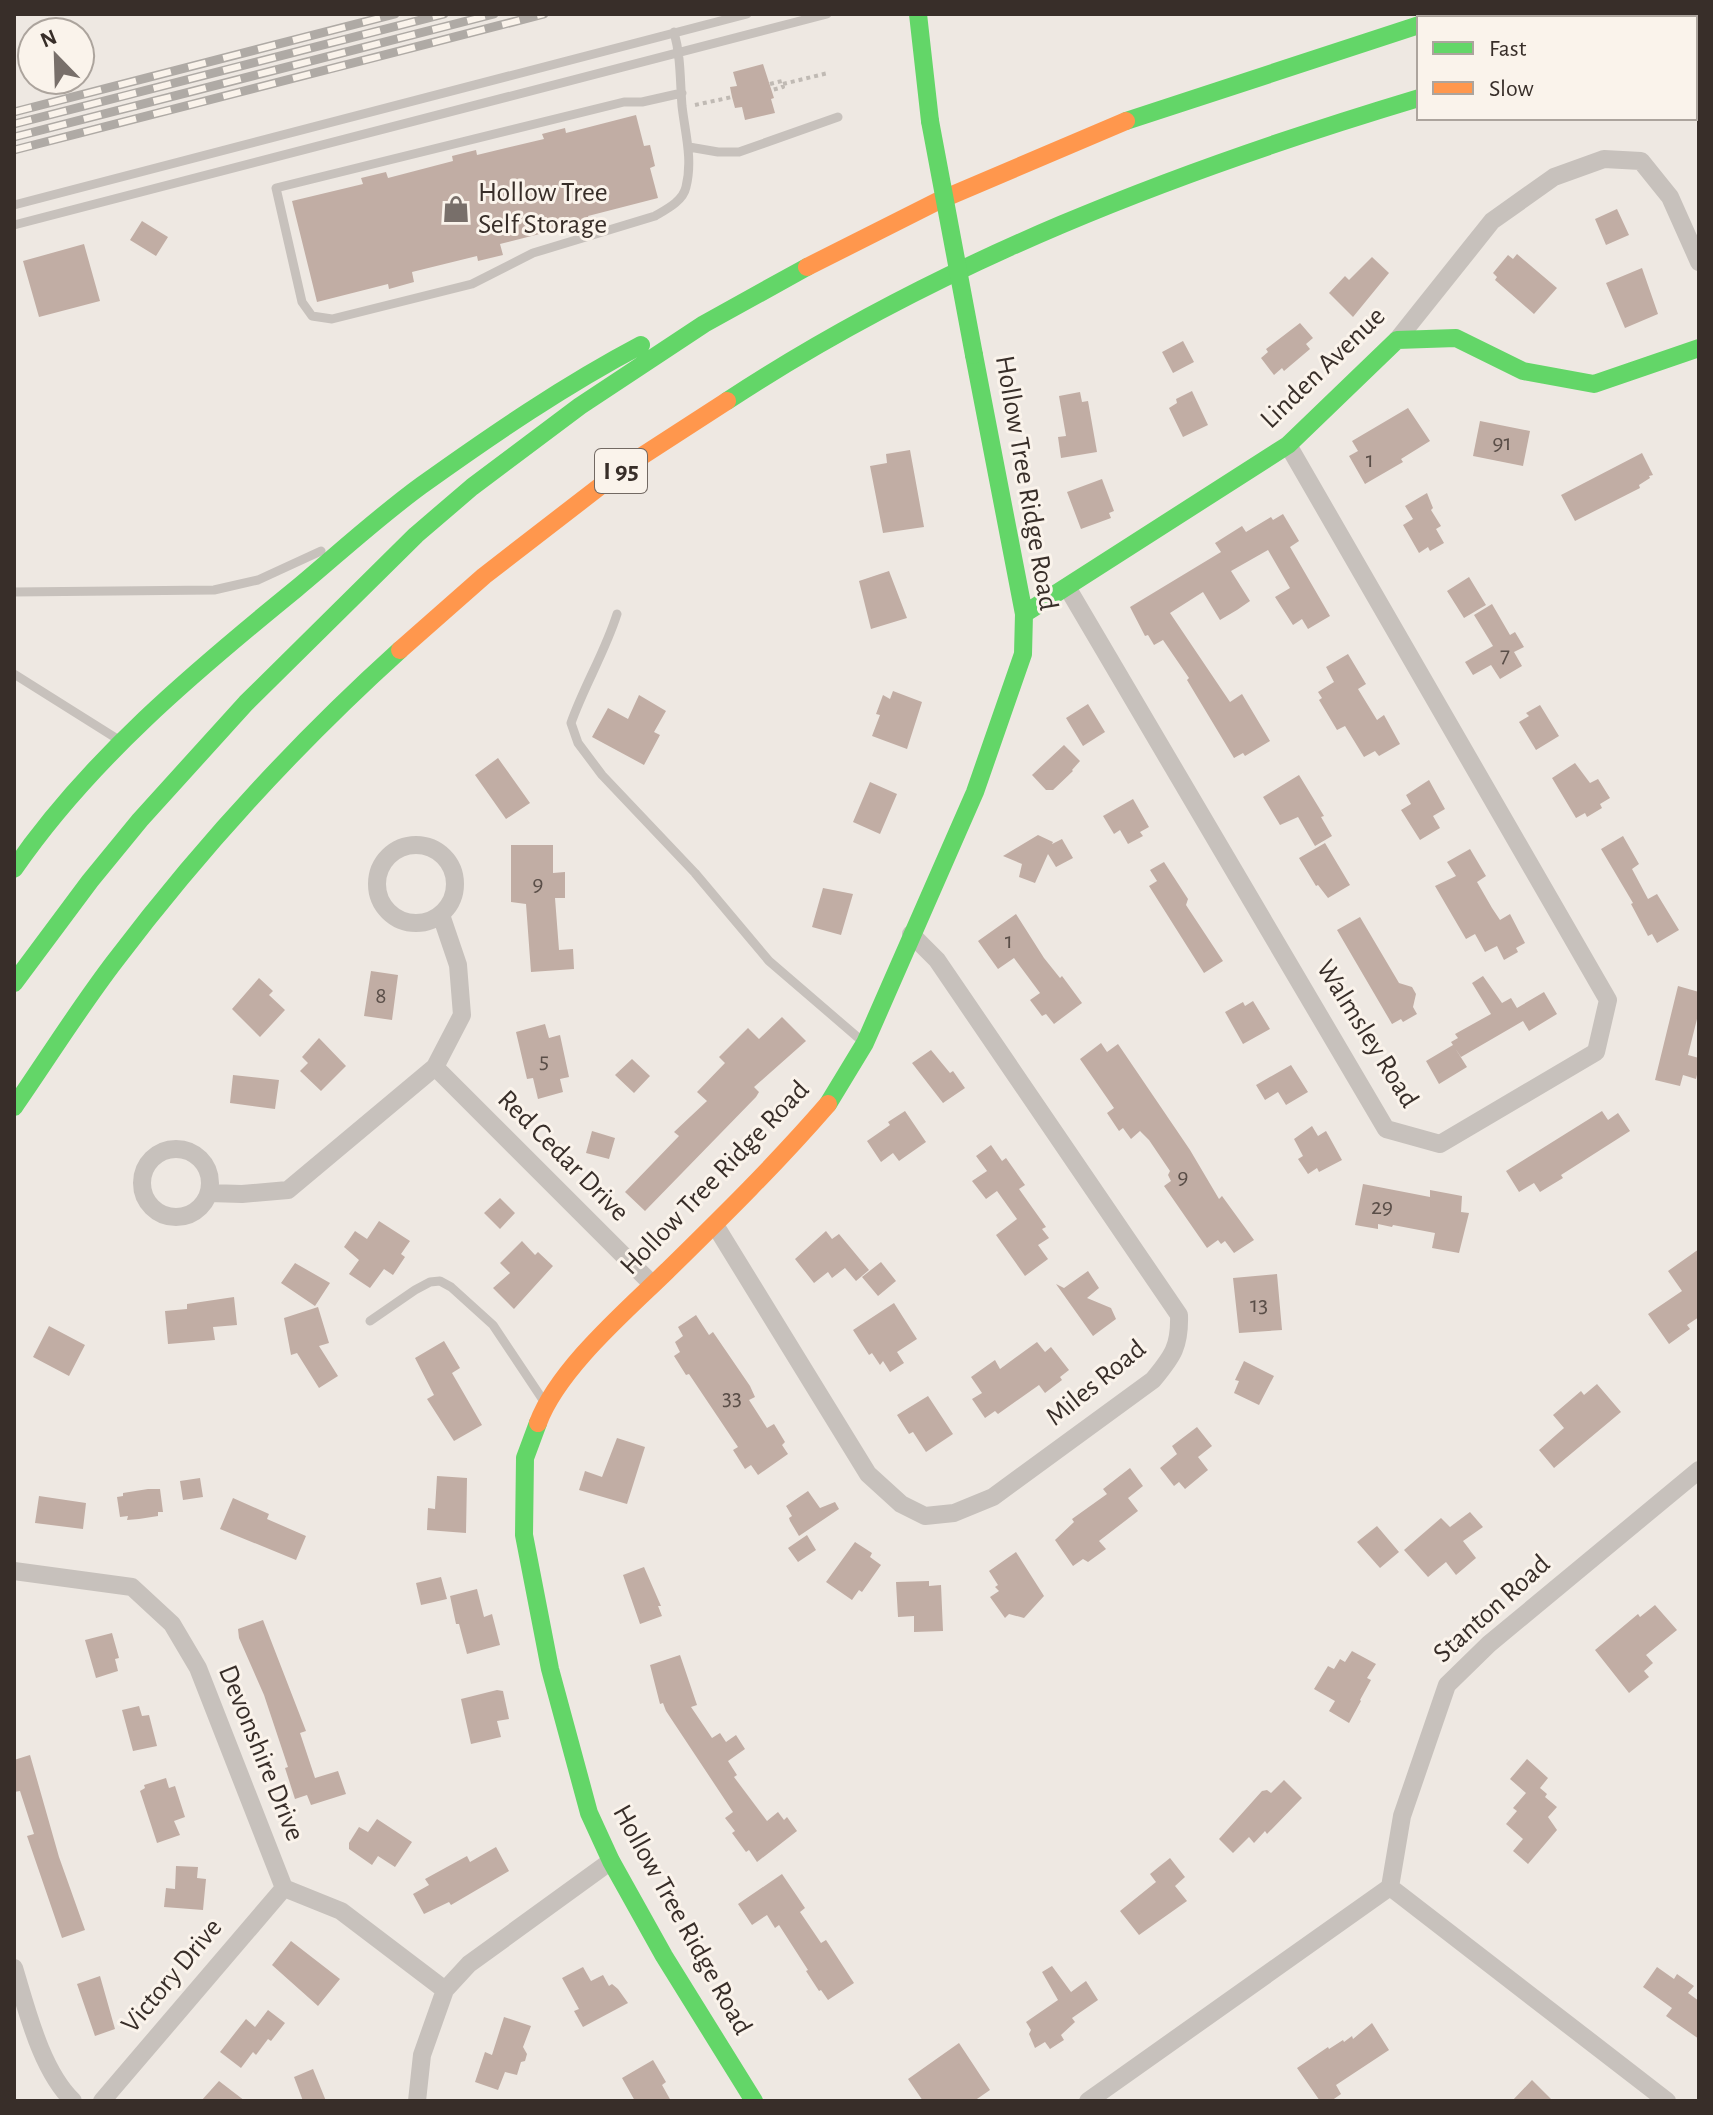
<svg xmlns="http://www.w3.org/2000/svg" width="1713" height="2115" font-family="'Alegreya Sans',sans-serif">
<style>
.building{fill:#c1ada4}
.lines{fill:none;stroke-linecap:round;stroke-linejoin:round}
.path{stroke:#c0bab4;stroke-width:4;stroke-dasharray:4 4;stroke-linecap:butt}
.lane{stroke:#c7c1bc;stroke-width:9}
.street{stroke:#c7c1bc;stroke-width:18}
.fast{stroke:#63d668;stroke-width:18}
.slow{stroke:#ff974d;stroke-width:18}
.rail-casing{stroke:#afaaa5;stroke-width:9}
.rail{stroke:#faf3eb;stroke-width:6;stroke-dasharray:18;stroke-linecap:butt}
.fast-bridge{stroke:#63d668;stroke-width:18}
.labels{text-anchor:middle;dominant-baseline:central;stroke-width:6;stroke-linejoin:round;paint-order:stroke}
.number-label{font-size:24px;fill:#5a4e48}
.shield{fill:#faf3eb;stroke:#726963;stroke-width:2}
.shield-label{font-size:26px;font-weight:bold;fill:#382e29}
.poi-label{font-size:28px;fill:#382e29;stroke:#faf3eb;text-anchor:start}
.street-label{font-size:28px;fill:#382e29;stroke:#faf3eb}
</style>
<rect width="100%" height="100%" fill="#eee8e2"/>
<!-- building -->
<path class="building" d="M763,64L774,98L771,99L775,113L745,120L742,107L735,108L732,97L730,87L737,86L733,72Z
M636,115L644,146L650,145L655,166L650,168L658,198L588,216L591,226L568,232L567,227L500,244L503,255L478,261L477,256L412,272L414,282L389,289L388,284L317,302L292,201L363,184L361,178L386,172L388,178L453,161L452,156L476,150L477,155L544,139L542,134L565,128L566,133Z
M1617,209L1629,235L1606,245L1595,219Z
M142,221L168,237L156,256L130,240Z
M84,244L100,301L39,317L23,261Z
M1517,254L1557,288L1534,314L1495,280L1497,277L1493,273L1508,255L1513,259Z
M1372,257L1389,273L1353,317L1329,293L1345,276L1349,280Z
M1642,268L1658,314L1625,328L1606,283Z
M1300,323L1313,338L1306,344L1310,349L1284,371L1282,368L1274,375L1261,358L1268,352L1266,349Z
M1183,341L1194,362L1173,373L1162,352Z
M1192,391L1208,425L1183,437L1169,408L1177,403L1176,399Z
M1080,392L1082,402L1088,401L1097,452L1061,458L1058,437L1066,436L1059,396Z
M1408,408L1430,441L1401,459L1403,462L1365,484L1349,456L1358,451L1352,441Z
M1480,421L1530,431L1523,466L1473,456Z
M910,450L924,527L883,533L870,466L887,463L886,454Z
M1642,453L1653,475L1649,476L1650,478L1639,485L1640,488L1575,521L1561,495Z
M1102,479L1114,511L1109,513L1111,518L1081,529L1067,492Z
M1427,493L1433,508L1431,510L1441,526L1436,529L1444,543L1430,551L1428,547L1419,553L1403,525L1413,519L1405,506Z
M1283,514L1299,541L1290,547L1330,616L1308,629L1302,619L1293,625L1275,597L1290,588L1268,550L1231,571L1250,601L1237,610L1220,620L1203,592L1170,613L1230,702L1242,694L1270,741L1245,756L1243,753L1234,758L1187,680L1189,678L1163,640L1154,645L1148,635L1145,636L1130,607L1221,552L1215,543L1242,526L1246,532L1271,517L1273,520Z
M889,571L907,618L871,629L859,581Z
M1469,577L1486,605L1464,618L1447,591Z
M1492,604L1510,635L1515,632L1524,647L1514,652L1522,666L1500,679L1491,665L1473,675L1465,662L1493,646L1474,615Z
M1348,654L1366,684L1358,689L1377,720L1384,715L1400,744L1379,756L1375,751L1364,757L1345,726L1337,730L1319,700L1322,698L1318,692L1334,682L1326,667Z
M893,691L922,702L907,749L872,736L880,715L876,714L883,695L890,699Z
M639,695L666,711L654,732L660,735L644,765L592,737L608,708L628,719Z
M1088,704L1105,732L1083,746L1066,718Z
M1540,705L1559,736L1536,750L1519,722L1529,716L1526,713Z
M1064,745L1080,761L1072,770L1073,771L1053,790H1046L1032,775Z
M498,758L530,803L506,819L475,775Z
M1575,763L1590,783L1598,779L1610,798L1600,804L1602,808L1587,817L1585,813L1576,818L1552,778Z
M1299,775L1324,816L1321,817L1332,836L1315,846L1298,817L1280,825L1263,797Z
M1429,780L1445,809L1433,816L1440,828L1420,840L1401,810L1411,804L1406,795Z
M870,782L897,794L880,834L853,822Z
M1133,799L1149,827L1140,832L1143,836L1128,844L1120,830L1114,834L1103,816Z
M1038,835L1053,842L1052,844L1062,839L1073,858L1056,867L1048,854L1035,883L1019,877L1022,864L1003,856Z
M1623,836L1639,864L1632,869L1648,899L1657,894L1679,930L1657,943L1652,934L1648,936L1631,904L1633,903L1601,849Z
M1325,843L1350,885L1328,898L1318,885L1316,886L1299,858Z
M511,845H553V873L565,872V898H555L559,950L573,949L574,969L531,972L526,904L511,902Z
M1470,849L1486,876L1477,882L1492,908L1500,920L1510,914L1525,943L1516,948L1518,952L1504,960L1497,946L1485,952L1475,934L1466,939L1435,886L1456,876L1447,862Z
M1164,862L1188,899L1186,905L1223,961L1204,973L1149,886L1157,881L1150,870Z
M823,888L853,894L841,935L812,927Z
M1016,914L1044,958L1060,978L1062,976L1082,1003L1054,1024L1046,1014L1042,1016L1030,1000L1040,993L1014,958L998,969L978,941Z
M1360,917L1399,983L1412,987L1416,994L1413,1007L1417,1014L1403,1022L1401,1019L1392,1024L1337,930Z
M371,971L398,975L392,1020L364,1016Z
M1483,976L1502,1003L1511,998L1517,1008L1544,992L1557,1014L1529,1031L1523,1021L1461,1057L1455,1048L1467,1067L1439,1084L1426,1061L1453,1045L1451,1042L1458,1038L1455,1034L1491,1014L1472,983Z
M259,978L273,991L269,995L285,1010L260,1037L232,1009Z
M1678,986L1699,992V1011L1688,1055L1699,1058V1066L1696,1079L1683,1075L1680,1086L1655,1080Z
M1253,1001L1270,1029L1243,1044L1225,1012L1243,1002L1245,1006Z
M782,1017L806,1041L754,1087L759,1092L756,1097L645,1211L625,1192L679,1136L674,1132L707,1101L697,1092L725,1063L719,1057L748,1028L759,1039Z
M545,1024L549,1038L560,1035L569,1077L560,1079L563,1092L538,1099L533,1078L527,1079L516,1032Z
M319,1038L346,1066L321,1091L300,1071L308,1063L302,1057Z
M1101,1043L1107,1052L1118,1044L1190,1150L1219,1199L1222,1196L1254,1240L1234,1253L1225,1241L1221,1244L1218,1240L1207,1248L1164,1186L1171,1181L1168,1175L1170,1171L1149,1140L1140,1131L1131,1139L1123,1128L1119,1131L1107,1113L1114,1108L1080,1059Z
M931,1050L950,1073L953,1071L965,1088L943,1103L912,1063Z
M632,1059L650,1076L634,1093L615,1075Z
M1291,1065L1308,1092L1286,1105L1278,1092L1265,1100L1256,1085Z
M233,1075L279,1080L275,1109L230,1103Z
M905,1111L926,1142L899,1161L893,1153L881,1162L867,1141L890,1125L888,1122Z
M1602,1111L1608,1120L1618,1113L1630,1131L1561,1175L1563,1178L1540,1192L1534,1183L1519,1192L1506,1171Z
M1312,1126L1318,1136L1326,1131L1342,1160L1319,1172L1317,1168L1308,1174L1298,1159L1303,1156L1294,1139Z
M592,1131L615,1138L609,1159L586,1153Z
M991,1145L1002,1161L1006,1158L1025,1185L1019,1189L1046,1227L1042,1229L1049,1238L1038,1245L1048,1259L1025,1276L996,1235L1017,1219L997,1191L986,1199L972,1181L987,1171L976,1156Z
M1363,1184L1430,1197V1190L1462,1196L1461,1212L1469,1213L1459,1253L1432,1248L1435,1233L1393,1225L1392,1227L1378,1224V1229L1355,1225Z
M500,1198L515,1213L500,1229L484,1213Z
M379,1221L410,1241L401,1254L405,1257L393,1275L384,1269L370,1288L349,1274L359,1260L344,1247L355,1231L367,1239Z
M826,1231L832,1239L839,1234L869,1270L856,1281L845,1268L832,1278L828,1272L814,1283L795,1259Z
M522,1241L535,1255L538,1252L553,1266L514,1309L493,1288L510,1273L500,1263Z
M1699,1249V1317L1687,1325L1690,1329L1669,1344L1648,1314L1682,1291L1668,1271Z
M881,1262L896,1281L878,1296L862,1277Z
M295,1263L330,1283L315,1306L281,1283Z
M1088,1271L1099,1288L1087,1298L1111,1308L1116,1319L1093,1336L1056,1284L1064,1288Z
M1277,1274L1282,1330L1239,1333L1233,1278Z
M234,1297L237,1325L213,1327L215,1340L168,1344L165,1311L187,1309V1304Z
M894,1303L917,1339L897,1352L904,1363L890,1372L883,1361L880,1365L872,1353L869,1355L853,1330Z
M318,1307L329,1343L319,1346L338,1376L319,1388L297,1353L291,1355L284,1318Z
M696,1315L709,1335L713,1332L750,1386L755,1397L749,1400L767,1428L774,1424L785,1442L782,1445L788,1454L758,1475L751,1465L745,1469L733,1450L738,1447L689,1374L686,1375L674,1356L680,1352L675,1342L683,1336L678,1327Z
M49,1326L85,1345L69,1376L33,1357Z
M444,1341L460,1368L452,1373L482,1425L454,1441L427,1399L434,1395L415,1358Z
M1037,1342L1045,1352L1051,1347L1069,1370L1060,1377L1062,1380L1045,1393L1039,1385L998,1414L995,1411L985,1418L972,1399L982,1393L971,1377L995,1360L1000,1369Z
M1244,1361L1274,1376L1259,1405L1234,1393L1239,1381L1235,1380Z
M1597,1384L1621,1412L1554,1468L1539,1450L1564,1428L1553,1415L1581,1391L1584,1395Z
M928,1396L953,1434L926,1452L913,1432L909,1434L897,1415Z
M1197,1427L1212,1446L1198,1457L1208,1470L1185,1489L1179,1482L1174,1486L1160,1468L1177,1454L1172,1446Z
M617,1438L645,1447L627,1504L579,1490L585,1471L602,1477Z
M1130,1468L1143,1486L1128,1498L1138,1511L1099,1541L1106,1549L1088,1562L1083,1559L1073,1566L1055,1540L1074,1522L1072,1519L1107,1494L1103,1489Z
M437,1476L467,1478L466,1533L427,1530L428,1508L435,1509Z
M200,1478L203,1497L183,1500L180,1481Z
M148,1489H160L163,1512H158V1516L139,1519L127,1520L128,1516L120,1517L117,1497L123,1496V1493Z
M808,1491L820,1508L835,1502L839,1509L799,1536L790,1521L789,1518L792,1516L786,1506Z
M39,1496L86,1503L83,1529L35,1523Z
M233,1498L269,1514L267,1519L306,1536L296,1560L220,1529Z
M1470,1512L1483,1527L1463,1541L1476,1558L1456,1575L1446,1562L1428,1577L1404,1550L1441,1518L1450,1527Z
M1377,1526L1399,1552L1380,1568L1357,1542Z
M807,1535L816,1550L798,1562L788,1548Z
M855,1542L872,1553L870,1557L881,1565L862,1592L859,1590L852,1600L826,1582Z
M1016,1552L1044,1596L1024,1618L1009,1614L1005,1618L990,1597L999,1591L995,1587L998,1585L989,1571Z
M644,1567L661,1606H658L662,1616L640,1624L623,1575Z
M441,1577L447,1599L421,1605L416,1583Z
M929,1581V1586L941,1585L943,1631L914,1632V1616L898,1617L896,1582Z
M477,1589L484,1617L492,1614L500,1645L467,1654L459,1624H456L450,1596Z
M1655,1605L1677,1630L1646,1655L1653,1663L1644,1671L1649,1677L1629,1693L1595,1650L1638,1614L1640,1617Z
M263,1620L306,1731L300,1733L315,1778L338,1771L346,1794L311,1805L307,1795L295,1799L285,1768L288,1767L264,1695L239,1638L238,1629Z
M112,1633L119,1658L115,1659L118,1671L96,1678L85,1640Z
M1352,1651L1376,1664L1367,1678L1371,1680L1360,1700L1361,1701L1349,1723L1329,1711L1335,1701L1314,1689L1328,1666L1334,1669L1340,1659L1345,1662Z
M680,1655L697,1705L691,1707L712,1738L720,1733L726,1742L736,1735L745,1749L728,1761L737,1775L734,1777L767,1821L778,1812L784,1820L787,1817L797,1831L757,1862L749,1850L746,1852L732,1833L735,1831L725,1818L733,1812L666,1711L663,1703L660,1704L650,1665Z
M497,1690L503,1691L509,1719L497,1721L501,1737L471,1744L461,1699Z
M139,1706L142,1716L149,1715L157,1746L133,1751L122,1710Z
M30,1755L59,1857L85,1930L62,1938L27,1836L34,1834L20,1791L14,1792V1760Z
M1527,1759L1548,1778L1540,1788L1547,1794L1545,1797L1557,1807L1548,1817L1557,1830L1528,1864L1513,1851L1523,1839L1506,1824L1517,1811L1513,1808L1526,1793L1510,1779Z
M166,1778L169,1788L175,1786L185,1817L174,1821L180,1835L157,1843L140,1791L145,1788L144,1785Z
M1284,1780L1302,1798L1267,1834L1265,1831L1254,1843L1249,1837L1233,1853L1219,1839L1262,1791L1267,1790L1271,1793Z
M377,1819L412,1842L395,1867L378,1856L372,1865L349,1849V1843L359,1827L368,1832Z
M496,1847L509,1871L451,1905L449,1902L424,1914L413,1894L429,1885L425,1879L467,1856L470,1862Z
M1170,1858L1185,1877L1175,1886L1187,1901L1139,1935L1120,1911L1156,1882L1150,1874Z
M176,1866L198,1867L197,1878L206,1879L203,1910L164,1907L166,1888L175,1889Z
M782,1874L805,1908L800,1912L821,1943L826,1940L854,1983L828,2000L821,1990L819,1991L806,1971L808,1970L779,1925L775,1928L767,1915L752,1925L738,1904Z
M291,1941L340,1979L318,2006L272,1965Z
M1052,1966L1071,1992L1086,1981L1098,2000L1072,2018L1075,2022L1061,2035L1064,2040L1050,2049L1045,2042L1035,2048L1029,2034L1031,2030L1026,2022L1058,2000L1042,1972Z
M583,1967L591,1981L603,1975L609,1986L612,1984L618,1989L628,2003L583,2027L574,2011L579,2009L562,1978Z
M1657,1967L1674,1979L1677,1974L1694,1986L1688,1993L1699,2001V2039L1666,2016L1672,2008L1643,1987Z
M100,1976L115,2029L95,2036L77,1984Z
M268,2010L285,2023L271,2041L268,2039L256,2055L253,2052L241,2068L220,2052L246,2019L255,2027Z
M504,2017L531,2026L523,2047L527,2054L525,2061L521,2062L517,2075L505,2072L498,2090L475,2082L485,2052L492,2055Z
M1372,2023L1389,2050L1336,2085L1341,2094L1331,2101H1320L1297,2068L1328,2047L1329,2049L1343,2040L1344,2042L1352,2036L1353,2039Z
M959,2043L990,2090L974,2101H923L908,2079Z
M653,2060L666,2082L662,2085L671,2101H635L622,2078Z
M313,2069L326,2101H303L294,2077Z
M1532,2080L1553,2101H1512Z
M219,2081L245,2101H201Z"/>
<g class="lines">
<!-- path -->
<path class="path" d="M770,84L782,81L783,87L772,90
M783,84L828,73
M695,105L732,97"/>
<!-- lane -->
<path class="lane" d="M674,32C681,57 680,81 682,106C685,133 693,159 686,187C683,201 667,209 655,216L533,253L472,284L332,319L312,316L302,302L276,188L624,102H642L682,93
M689,147L718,152H739L838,117
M14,205L747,14
M14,225L827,14
M14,592L214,590L258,580L321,551
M617,614C605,652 584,686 571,723L578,743L602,775L695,873L769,961L862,1041
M14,674L119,740
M370,1321L415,1290L430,1282L440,1281L451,1287L493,1325L545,1403"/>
<!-- street -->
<path class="street" d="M1397,340L1492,221L1554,177L1604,159L1641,161L1670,197L1699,262
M1067,587L1386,1129L1440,1144L1596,1052L1608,1000L1288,445
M377 884a39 39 0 1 1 78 0a39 39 0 1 1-78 0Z
M435,1067L462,1015L458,965L441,915
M142 1183a34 34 0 1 1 68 0a34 34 0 1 1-68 0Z
M209,1193L242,1194L288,1190L435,1067L652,1284
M715,1225L868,1474L901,1504L925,1516L954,1513L993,1497L1153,1380C1173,1356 1180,1346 1179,1315L937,960L911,934
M14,1571L132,1587L172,1624L198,1668L284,1888L341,1911L445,1990
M1390,1887L1402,1816L1447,1685L1489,1644L1699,1470
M14,1968C27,2010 41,2070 73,2101
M102,2101L284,1888
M417,2101L422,2055L445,1990L469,1964L611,1861
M1088,2101L1390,1887L1667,2101"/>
<!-- fast -->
<path class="fast" d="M918,14L930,121
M1440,18L1453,14
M1678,18L1691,14
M1126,121L1419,25
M727,401C940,261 1176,171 1419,98
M1024,614L1288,445L1397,340L1456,338L1523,371L1594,384L1699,348
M14,869C89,760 194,672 296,589C338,554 378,517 422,485C492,435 565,385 641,345
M14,983L90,881L140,820L246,703L416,535L472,487L580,406L704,324L807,267
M828,1104L865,1043L975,792L1023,654L1024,614L974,355
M14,1107C48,1058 79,1008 115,961C200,849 296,744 400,650
M538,1423L525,1458L524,1535L550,1669L589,1813L611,1861L664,1956L754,2101"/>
<!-- slow -->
<path class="slow" d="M807,267L938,201L1126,121
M400,650L484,576L625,467L727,401
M538,1423C558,1369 626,1311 667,1271C723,1216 777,1163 828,1104"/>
<!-- rail casing -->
<g class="rail-casing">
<path id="rail" d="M14,112L395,14
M14,124L444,14
M14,137L494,14
M14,150L544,14"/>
</g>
<!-- rail -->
<use href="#rail" class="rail"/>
<!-- fast-bridge -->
<path class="fast-bridge" d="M930,121L974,355"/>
</g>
<!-- icons -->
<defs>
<g id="shop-bare" transform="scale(2.16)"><path d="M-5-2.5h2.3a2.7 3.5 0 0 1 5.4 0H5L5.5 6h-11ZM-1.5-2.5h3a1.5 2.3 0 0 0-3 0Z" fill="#786f6a" stroke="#faf3eb" stroke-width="2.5" paint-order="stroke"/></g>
</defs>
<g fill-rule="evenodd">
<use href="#shop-bare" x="456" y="209"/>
</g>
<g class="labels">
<!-- number labels -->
<g class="number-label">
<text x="1502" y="443">91</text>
<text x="1370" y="460">1</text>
<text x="1505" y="655">7</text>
<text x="538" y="884">9</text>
<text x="1009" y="941">1</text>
<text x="381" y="996">8</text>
<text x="544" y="1061">5</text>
<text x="1183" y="1177">9</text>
<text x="1382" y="1207">29</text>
<text x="1259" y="1305">13</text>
<text x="732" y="1398">33</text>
</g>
<!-- shield labels -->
<rect class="shield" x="595" y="449" width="52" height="44" rx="6"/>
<g class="shield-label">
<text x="621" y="471">I 95</text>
</g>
<!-- poi labels -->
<g class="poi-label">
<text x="478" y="193">Hollow Tree<tspan x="478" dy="32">Self Storage</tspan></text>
</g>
<!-- street labels -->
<g class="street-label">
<text transform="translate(1323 368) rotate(-44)">Linden Avenue</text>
<text transform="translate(1026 483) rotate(80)">Hollow Tree Ridge Road</text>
<text transform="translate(1367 1034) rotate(58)">Walmsley Road</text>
<text transform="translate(563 1156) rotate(45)">Red Cedar Drive</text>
<text transform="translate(715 1178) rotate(-46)">Hollow Tree Ridge Road</text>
<text transform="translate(1096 1383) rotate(-39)">Miles Road</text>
<text transform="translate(1492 1609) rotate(-42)">Stanton Road</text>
<text transform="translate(261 1753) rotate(68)">Devonshire Drive</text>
<text transform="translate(682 1920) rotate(61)">Hollow Tree Ridge Road</text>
<text transform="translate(172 1976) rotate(-50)">Victory Drive</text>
</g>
</g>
<!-- border -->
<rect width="1713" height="2115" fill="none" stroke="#382e29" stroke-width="32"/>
<!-- legend -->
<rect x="1417" y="16" width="280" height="104" fill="#faf3eb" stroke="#aca49d" stroke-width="2"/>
<rect x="1433" y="42" width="40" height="12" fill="#63d668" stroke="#aca49d" stroke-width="2"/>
<text x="1489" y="56" font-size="24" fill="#382e29">Fast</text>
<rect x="1433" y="82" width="40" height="12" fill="#ff974d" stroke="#aca49d" stroke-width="2"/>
<text x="1489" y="96" font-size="24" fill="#382e29">Slow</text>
<!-- north arrow -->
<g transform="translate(56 56) rotate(337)"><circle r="38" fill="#faf3eb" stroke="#aca49d" stroke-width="2"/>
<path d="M0-6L14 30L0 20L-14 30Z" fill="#786f6a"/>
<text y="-12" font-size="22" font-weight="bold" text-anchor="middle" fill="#382e29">N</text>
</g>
</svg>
